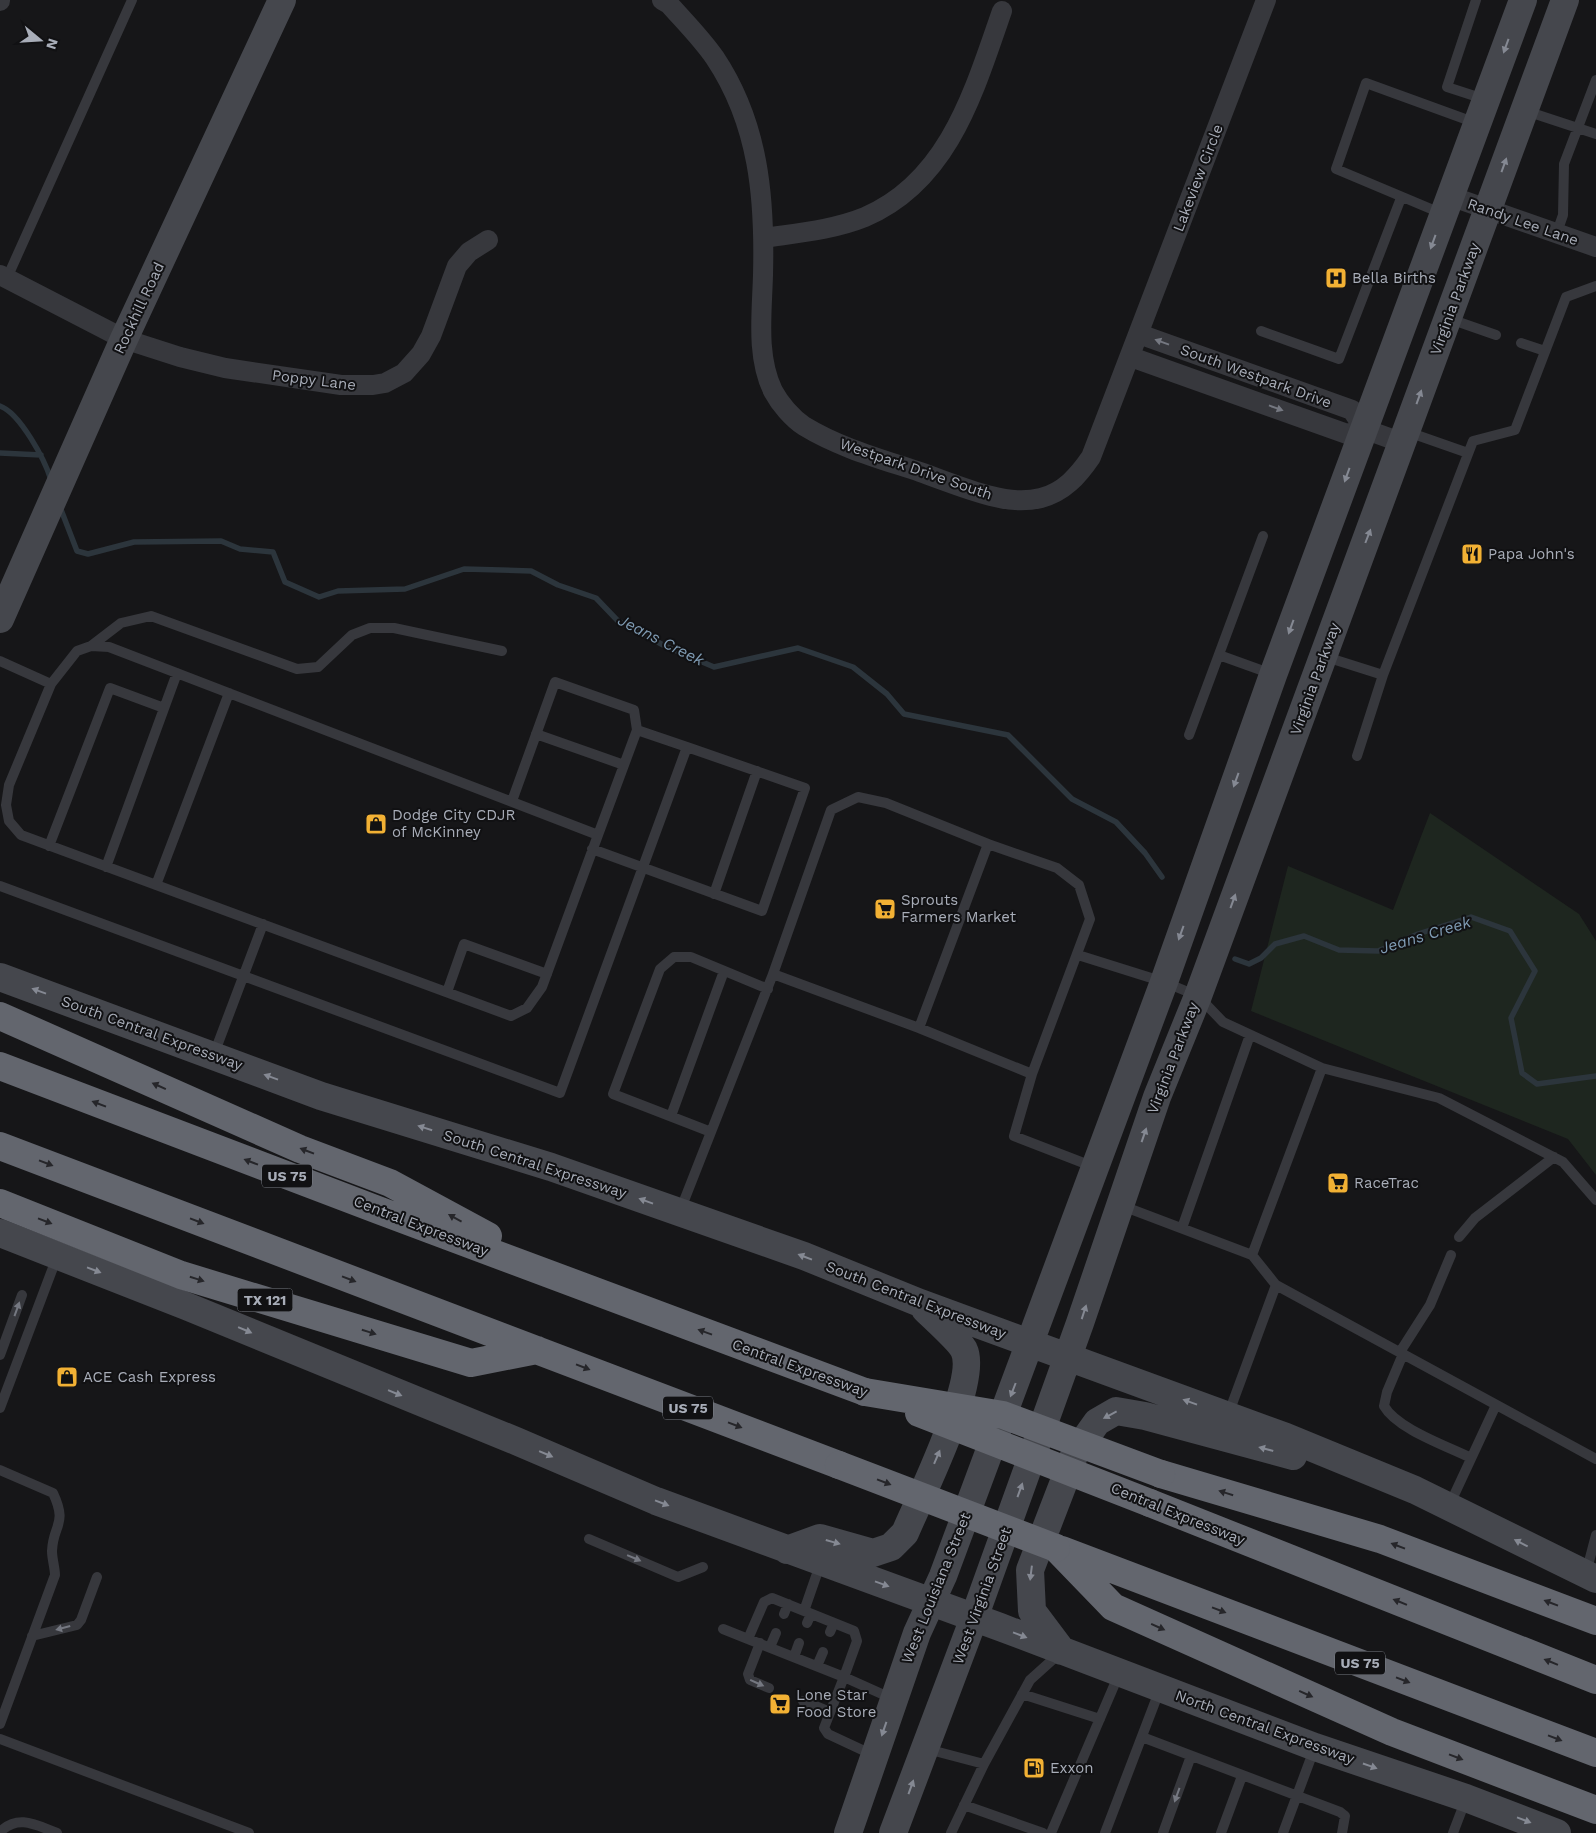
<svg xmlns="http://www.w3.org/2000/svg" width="1596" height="1833" font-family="'Work Sans',sans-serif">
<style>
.green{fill:#1e261f}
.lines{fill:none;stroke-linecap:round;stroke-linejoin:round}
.stream{stroke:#2c353c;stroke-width:5.5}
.lane{stroke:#37383d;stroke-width:10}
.street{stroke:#37383d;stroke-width:20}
.secondary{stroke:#45474d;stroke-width:28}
.highway{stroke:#63666e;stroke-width:28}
.highway-bridge{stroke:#63666e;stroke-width:28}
.oneway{fill:#858993}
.oneway2{fill:#757881}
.oneway3{fill:#26262a}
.labels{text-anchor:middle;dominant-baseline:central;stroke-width:4;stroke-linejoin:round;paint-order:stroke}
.shield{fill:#111113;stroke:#7b7e86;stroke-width:1}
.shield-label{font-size:14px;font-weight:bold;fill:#a8adb8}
.street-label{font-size:15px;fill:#a8adb8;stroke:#111113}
.poi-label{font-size:15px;fill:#a8adb8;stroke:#111113;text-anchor:start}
.water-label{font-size:16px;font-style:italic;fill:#7f9bb3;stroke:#111113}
</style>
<rect width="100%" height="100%" fill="#161618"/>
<!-- green -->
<path class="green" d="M1430,813L1579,914L1596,941V1175L1568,1139L1251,1011L1288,866L1393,910Z"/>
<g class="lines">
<!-- stream -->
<path class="stream" d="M0,406C20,413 45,460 51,480
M0,453L41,455
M60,507L77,551L88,554L134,542L221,541L240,549L273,552L285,582L319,597L338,591L405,589L464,569L531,571L558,585L596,598L618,621L665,646L714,667L798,648L853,667L887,694L904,714L1008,735L1072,799L1116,822L1145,853L1162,877
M1235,959L1249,964L1261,958L1275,944L1304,936L1339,950L1378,951L1418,934L1471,917L1510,931L1535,971L1511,1018L1522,1073L1537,1084L1596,1076"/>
<!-- lane -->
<path class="lane" d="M1476,0L1447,87L1484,99
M1526,111L1596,134
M1443,214L1336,169L1366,83L1476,123
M1556,235L1563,215L1564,164L1596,80
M7,278L132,0
M1450,319L1496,335
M1261,331L1339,359L1401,198
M1521,343L1545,351
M1408,432L1468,453
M91,646L109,647L598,835L542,987L527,1008L511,1016L21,835L9,821L6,805L9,785L51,684L77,651Z
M91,646L121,623L151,616L297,669L318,667L352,635L370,628H394L502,651
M1219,655L1272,674
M1323,656L1383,675L1473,441L1515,430L1566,297L1596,286
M0,661L51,684
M536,734L624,765
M1189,735L1263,536
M1357,756L1383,675
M512,801L555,682L634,710L637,730
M49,846L110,688L164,708
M592,849L762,911L805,788L687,747
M106,867L177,673
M156,885L229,693
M0,886L560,1093L687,747L637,730L598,835
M714,894L757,771
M1078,955L1164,982L1198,996L1223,1022L1322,1068L1252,1255L1120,1205
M773,974L831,810L858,797L886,803L988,844L919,1028L1032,1074L1090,919L1079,885L1057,868L988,844
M447,992L464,944L547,974
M214,1054L263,924
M1322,1068L1439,1098L1563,1162L1596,1200
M1032,1074L1014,1136L1094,1167
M671,1116L724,971
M711,1132L613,1094L660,969L674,957H691L768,989
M680,1211L773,974L919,1028
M1182,1228L1250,1035
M1459,1237L1475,1218L1554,1157
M1276,1285L1596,1459
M1400,1352L1430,1305L1451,1255
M1403,1354L1387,1392L1384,1406C1397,1429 1447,1446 1471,1458
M0,1355L22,1295
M0,1408L57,1257
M1228,1415L1276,1285L1252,1255
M0,1470L53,1493C68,1525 53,1524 52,1551C52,1559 55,1568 55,1575L0,1724
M1449,1506L1496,1405
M589,1539L678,1577L703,1567
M1586,1573L1596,1535
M804,1611L821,1562
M784,1614L788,1604
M807,1623L811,1614
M723,1629L748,1639L764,1602L772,1598L854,1631L857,1641L844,1677L893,1699
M830,1632L834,1623
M32,1636L77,1625L81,1620L97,1577
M748,1639L844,1677L824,1728L828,1734L873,1755
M760,1643L748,1674L750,1680L769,1688
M770,1647L776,1633
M794,1657L799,1643
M817,1666L823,1652
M1022,1694L1100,1719
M803,1701L830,1712
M1142,1737L1340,1812L1345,1816L1342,1833
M0,1739L249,1833
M927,1749L984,1764
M964,1805L1043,1833
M0,1832C18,1814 36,1825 57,1833
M951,1833L984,1764L1030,1680L1060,1653
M1051,1833L1119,1674
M1105,1833L1160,1689
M1163,1833L1191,1756
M1221,1833L1242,1776
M1283,1833L1315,1747
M1453,1833L1466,1799"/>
<!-- street -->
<path class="street" d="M662,0L669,4C685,22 702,39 715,58C759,124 765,198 763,275C762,313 756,356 773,391C780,404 792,418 804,426C840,448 881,459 920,472C943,480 967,490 991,496C1006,500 1025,502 1041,498C1064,492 1078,476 1091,457L1266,0
M0,1V0
M1450,196L1596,247
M764,238C797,233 833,230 865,217C949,181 974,91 1002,11
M0,275L124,339L180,357L225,368L341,385H373L385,383L404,373L421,354L431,336L457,266L469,252L488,240
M1139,334L1352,410L1364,429
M1131,357L1347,434L1364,429L1403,443"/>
<!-- secondary -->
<path class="secondary" d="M0,619L124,339L282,0
M0,977L321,1096L551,1167L804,1256L920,1303L1286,1437L1415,1490L1596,1579
M0,1233L186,1306L516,1441L656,1501L1000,1627L1315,1747L1466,1798L1557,1833
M787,1550L820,1538L873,1553L891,1547L905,1533C919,1499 979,1381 964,1350C960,1341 933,1317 925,1309
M1062,1651L1032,1611L1030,1570L1075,1453L1097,1422L1116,1411L1145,1416L1293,1456
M848,1833L917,1633L943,1576L1164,982L1273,675L1523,0
M893,1833L974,1618L1080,1323L1157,1097L1198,996L1565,0"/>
<!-- highway -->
<path class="highway" d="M0,1016L300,1149L390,1183L488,1236
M0,1066L378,1210L865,1392
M0,1146L839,1465
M0,1203L181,1275L471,1363L537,1350
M1161,1474L1380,1539L1596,1621
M1150,1503L1596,1680
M1056,1548L1113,1607L1392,1732L1596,1810
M1062,1550L1596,1753"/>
<!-- highway-bridge -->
<path class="highway-bridge" d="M865,1392L1003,1415L1161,1474
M919,1413L1150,1503
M839,1465L1056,1548"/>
</g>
<!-- one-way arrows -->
<defs><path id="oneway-solid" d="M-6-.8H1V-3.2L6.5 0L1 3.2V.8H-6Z" transform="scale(1.25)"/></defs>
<g class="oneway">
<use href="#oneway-solid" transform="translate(1506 46) rotate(110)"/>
<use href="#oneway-solid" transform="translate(1504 165) rotate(-70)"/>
<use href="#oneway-solid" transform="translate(1433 242) rotate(110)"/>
<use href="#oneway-solid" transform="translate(1419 397) rotate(-70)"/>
<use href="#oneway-solid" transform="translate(1347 475) rotate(110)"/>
<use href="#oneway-solid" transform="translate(1368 536) rotate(-69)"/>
<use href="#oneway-solid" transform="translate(1291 627) rotate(110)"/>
<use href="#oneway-solid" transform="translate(1236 780) rotate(110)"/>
<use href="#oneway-solid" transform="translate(1233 901) rotate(-70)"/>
<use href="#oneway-solid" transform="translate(1181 933) rotate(110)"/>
<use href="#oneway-solid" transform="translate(39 991) rotate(-160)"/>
<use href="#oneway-solid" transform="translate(271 1077) rotate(-160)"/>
<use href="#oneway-solid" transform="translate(425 1128) rotate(-163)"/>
<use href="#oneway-solid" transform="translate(1144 1135) rotate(-71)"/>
<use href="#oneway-solid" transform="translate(646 1201) rotate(-160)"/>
<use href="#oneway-solid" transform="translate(805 1257) rotate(-159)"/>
<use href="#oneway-solid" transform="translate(94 1270) rotate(21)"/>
<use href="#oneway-solid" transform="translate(1084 1312) rotate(-72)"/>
<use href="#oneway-solid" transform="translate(245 1330) rotate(23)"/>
<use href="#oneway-solid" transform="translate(1013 1390) rotate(111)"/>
<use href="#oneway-solid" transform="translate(395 1393) rotate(22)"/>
<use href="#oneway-solid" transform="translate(1190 1402) rotate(-160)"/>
<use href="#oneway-solid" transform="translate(1110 1415) rotate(152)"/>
<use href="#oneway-solid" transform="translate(1266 1449) rotate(-165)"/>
<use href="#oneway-solid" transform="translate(546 1454) rotate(23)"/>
<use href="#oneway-solid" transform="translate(937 1457) rotate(-67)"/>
<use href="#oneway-solid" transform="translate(1020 1490) rotate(-70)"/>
<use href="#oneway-solid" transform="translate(662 1503) rotate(21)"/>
<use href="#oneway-solid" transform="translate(833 1542) rotate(16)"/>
<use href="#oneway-solid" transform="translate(1521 1543) rotate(-153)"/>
<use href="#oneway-solid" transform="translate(1031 1573) rotate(97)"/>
<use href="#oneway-solid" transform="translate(882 1584) rotate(20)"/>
<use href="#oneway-solid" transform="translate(1020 1635) rotate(21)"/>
<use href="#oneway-solid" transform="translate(884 1729) rotate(109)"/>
<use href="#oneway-solid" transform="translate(1370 1766) rotate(19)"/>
<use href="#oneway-solid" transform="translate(911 1787) rotate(-70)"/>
<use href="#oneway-solid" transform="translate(1524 1820) rotate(21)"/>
</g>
<g class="oneway2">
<use href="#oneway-solid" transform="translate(1162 342) rotate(-160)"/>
<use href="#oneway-solid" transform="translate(1276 408) rotate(20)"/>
<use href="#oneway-solid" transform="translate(17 1309) rotate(-70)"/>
<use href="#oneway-solid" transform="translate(634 1558) rotate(23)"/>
<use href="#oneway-solid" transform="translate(63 1628) rotate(165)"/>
<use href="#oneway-solid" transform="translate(757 1683) rotate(24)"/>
<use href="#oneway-solid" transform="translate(1177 1795) rotate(110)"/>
</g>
<g class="oneway3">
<use href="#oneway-solid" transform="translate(159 1086) rotate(-156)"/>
<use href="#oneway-solid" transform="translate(99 1104) rotate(-159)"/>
<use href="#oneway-solid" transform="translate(307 1151) rotate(-159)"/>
<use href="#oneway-solid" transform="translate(251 1162) rotate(-159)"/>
<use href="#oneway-solid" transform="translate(46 1163) rotate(21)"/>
<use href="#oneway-solid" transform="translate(455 1218) rotate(-151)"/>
<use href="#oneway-solid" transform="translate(45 1221) rotate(21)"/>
<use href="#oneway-solid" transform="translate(197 1221) rotate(21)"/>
<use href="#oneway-solid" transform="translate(197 1279) rotate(17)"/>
<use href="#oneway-solid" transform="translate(349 1279) rotate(21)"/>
<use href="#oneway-solid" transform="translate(369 1332) rotate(17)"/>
<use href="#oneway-solid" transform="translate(705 1332) rotate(-160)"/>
<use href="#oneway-solid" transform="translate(583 1367) rotate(21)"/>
<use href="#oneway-solid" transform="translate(735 1425) rotate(21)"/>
<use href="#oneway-solid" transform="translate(884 1482) rotate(21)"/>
<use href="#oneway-solid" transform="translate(1226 1493) rotate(-163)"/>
<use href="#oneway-solid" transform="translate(1398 1546) rotate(-159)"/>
<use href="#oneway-solid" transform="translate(1400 1602) rotate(-158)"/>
<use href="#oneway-solid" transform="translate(1551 1603) rotate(-159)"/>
<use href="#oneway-solid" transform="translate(1219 1610) rotate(21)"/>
<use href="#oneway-solid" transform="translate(1158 1627) rotate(24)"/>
<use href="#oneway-solid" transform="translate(1551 1662) rotate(-158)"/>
<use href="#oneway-solid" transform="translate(1403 1680) rotate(21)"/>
<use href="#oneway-solid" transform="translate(1306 1694) rotate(24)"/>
<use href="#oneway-solid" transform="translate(1555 1738) rotate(21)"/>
<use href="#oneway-solid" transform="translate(1456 1757) rotate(21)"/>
</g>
<!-- icons -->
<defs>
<g id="hospital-square" transform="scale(1.125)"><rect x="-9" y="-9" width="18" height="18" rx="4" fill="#f2b134" stroke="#111113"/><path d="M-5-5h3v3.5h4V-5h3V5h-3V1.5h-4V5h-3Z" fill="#111"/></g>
<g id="restaurant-square" transform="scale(1.125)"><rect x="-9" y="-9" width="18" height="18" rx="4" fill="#f2b134" stroke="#111113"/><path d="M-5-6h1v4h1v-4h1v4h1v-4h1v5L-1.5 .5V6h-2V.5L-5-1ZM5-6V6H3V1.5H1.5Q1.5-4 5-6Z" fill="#111"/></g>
<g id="shop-square" transform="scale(1.125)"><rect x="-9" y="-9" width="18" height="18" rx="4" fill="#f2b134" stroke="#111113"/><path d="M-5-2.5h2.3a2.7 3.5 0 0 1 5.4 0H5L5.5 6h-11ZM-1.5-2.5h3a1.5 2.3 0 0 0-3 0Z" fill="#111"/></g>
<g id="supermarket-square" transform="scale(1.125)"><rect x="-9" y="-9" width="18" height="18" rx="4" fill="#f2b134" stroke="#111113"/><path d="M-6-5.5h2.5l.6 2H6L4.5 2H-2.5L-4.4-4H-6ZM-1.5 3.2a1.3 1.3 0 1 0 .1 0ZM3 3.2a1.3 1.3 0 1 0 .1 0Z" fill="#111"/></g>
<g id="fuel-square" transform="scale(1.125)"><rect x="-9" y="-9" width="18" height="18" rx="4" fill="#f2b134" stroke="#111113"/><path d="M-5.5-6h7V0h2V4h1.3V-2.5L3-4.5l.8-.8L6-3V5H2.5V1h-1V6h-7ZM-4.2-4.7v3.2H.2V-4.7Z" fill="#111"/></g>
</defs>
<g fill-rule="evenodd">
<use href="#hospital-square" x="1336" y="278"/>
<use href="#restaurant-square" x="1472" y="554"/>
<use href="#shop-square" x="376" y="824"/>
<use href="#supermarket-square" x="885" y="909"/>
<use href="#supermarket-square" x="1338" y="1183"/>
<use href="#shop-square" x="67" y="1377"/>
<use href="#supermarket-square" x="780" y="1704"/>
<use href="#fuel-square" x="1034" y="1768"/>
</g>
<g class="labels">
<!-- shield labels -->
<g class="shield">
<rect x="262" y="1164.5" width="50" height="23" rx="4"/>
<rect x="237.5" y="1288.5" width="55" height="23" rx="4"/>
<rect x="663" y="1396.5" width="50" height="23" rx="4"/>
<rect x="1335" y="1651.5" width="50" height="23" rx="4"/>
</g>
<g class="shield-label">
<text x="287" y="1176">US 75</text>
<text x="265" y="1300">TX 121</text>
<text x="688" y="1408">US 75</text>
<text x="1360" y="1663">US 75</text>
</g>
<!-- street labels -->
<g class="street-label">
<text transform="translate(1198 178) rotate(-69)">Lakeview Circle</text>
<text transform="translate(1523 222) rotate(19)">Randy Lee Lane</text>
<text transform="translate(1455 299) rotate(-70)">Virginia Parkway</text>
<text transform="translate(139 308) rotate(-65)">Rockhill Road</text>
<text transform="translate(1256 376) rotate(20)">South Westpark Drive</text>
<text transform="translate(314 380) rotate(7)">Poppy Lane</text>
<text transform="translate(916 469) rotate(19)">Westpark Drive South</text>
<text transform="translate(1315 679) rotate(-70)">Virginia Parkway</text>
<text transform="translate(152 1033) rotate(20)">South Central Expressway</text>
<text transform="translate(1173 1058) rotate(-69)">Virginia Parkway</text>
<text transform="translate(535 1164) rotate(18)">South Central Expressway</text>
<text transform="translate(421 1226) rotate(21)">Central Expressway</text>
<text transform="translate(916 1300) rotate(21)">South Central Expressway</text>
<text transform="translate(800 1368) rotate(20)">Central Expressway</text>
<text transform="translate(1178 1514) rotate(22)">Central Expressway</text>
<text transform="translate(936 1588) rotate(-68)">West Louisiana Street</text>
<text transform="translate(982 1596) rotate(-70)">West Virginia Street</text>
<text transform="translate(1265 1727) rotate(20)">North Central Expressway</text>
</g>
<!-- poi labels -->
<g class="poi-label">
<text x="1352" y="278">Bella Births</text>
<text x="1488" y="554">Papa John's</text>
<text x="392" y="815">Dodge City CDJR<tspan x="392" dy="17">of McKinney</tspan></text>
<text x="901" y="900">Sprouts<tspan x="901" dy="17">Farmers Market</tspan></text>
<text x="1354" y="1183">RaceTrac</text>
<text x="83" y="1377">ACE Cash Express</text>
<text x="796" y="1695">Lone Star<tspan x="796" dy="17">Food Store</tspan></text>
<text x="1050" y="1768">Exxon</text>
</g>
<!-- water labels -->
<g class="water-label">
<text transform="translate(661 640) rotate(27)">Jeans Creek</text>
<text transform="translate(1425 935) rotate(-17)">Jeans Creek</text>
</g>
</g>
<!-- north arrow -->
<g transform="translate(40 40) rotate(108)" stroke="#111113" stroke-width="4" paint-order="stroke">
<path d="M0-4L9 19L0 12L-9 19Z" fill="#a8adb8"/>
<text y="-8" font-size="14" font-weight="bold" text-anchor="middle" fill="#a8adb8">N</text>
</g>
</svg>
